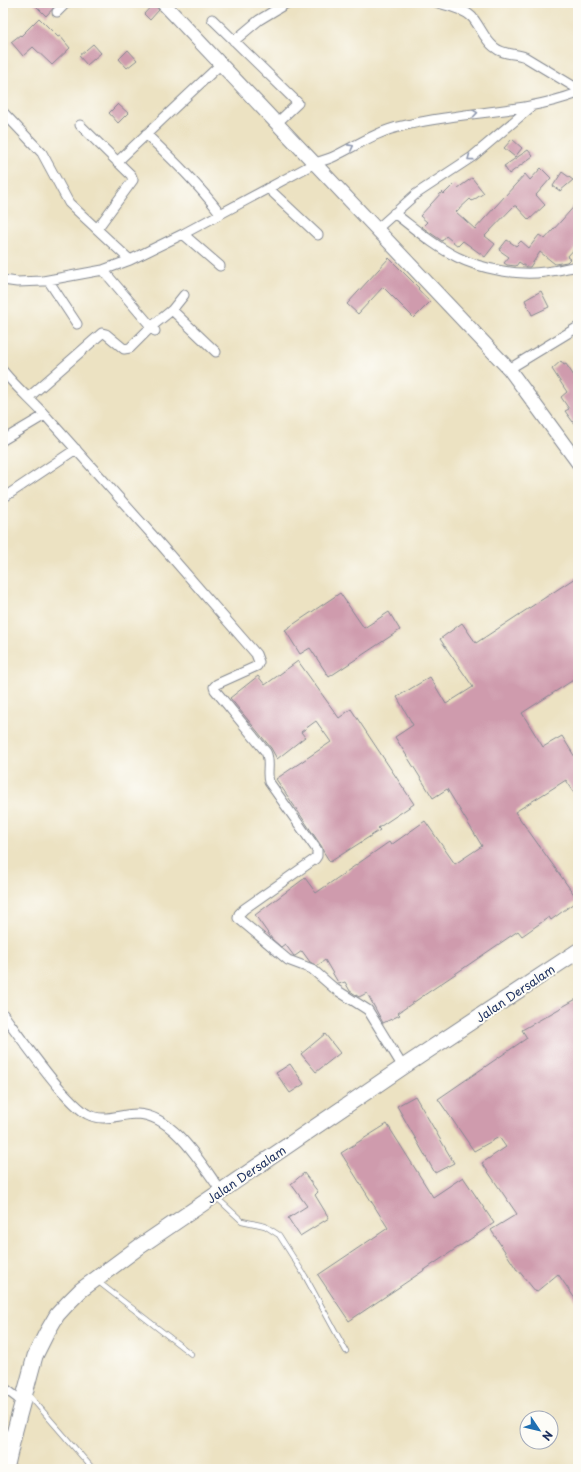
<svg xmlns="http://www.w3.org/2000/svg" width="581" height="1472" font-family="'Playpen Sans',sans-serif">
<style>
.building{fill:#cf9bad}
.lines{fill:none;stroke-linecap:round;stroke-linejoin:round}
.lane-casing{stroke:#848890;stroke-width:6}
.street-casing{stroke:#848890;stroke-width:11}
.secondary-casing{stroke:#848890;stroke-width:15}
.primary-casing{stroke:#848890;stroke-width:17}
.lane{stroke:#fff;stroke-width:4.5}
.street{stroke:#fff;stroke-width:9}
.secondary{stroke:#fff;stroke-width:13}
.primary{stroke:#fff;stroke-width:15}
.oneway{stroke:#8d97ae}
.labels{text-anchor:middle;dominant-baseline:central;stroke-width:4;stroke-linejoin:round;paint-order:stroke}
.street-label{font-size:12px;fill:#1b2f5e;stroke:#fdfcf7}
</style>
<rect width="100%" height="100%" fill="#fdfcf7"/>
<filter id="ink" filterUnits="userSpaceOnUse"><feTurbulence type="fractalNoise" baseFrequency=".025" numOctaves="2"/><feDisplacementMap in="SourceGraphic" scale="8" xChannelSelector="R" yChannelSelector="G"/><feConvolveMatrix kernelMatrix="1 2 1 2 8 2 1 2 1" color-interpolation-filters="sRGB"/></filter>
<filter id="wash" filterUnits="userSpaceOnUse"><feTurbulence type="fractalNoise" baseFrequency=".012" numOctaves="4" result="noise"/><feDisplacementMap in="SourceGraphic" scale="16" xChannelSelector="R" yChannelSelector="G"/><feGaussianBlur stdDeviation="0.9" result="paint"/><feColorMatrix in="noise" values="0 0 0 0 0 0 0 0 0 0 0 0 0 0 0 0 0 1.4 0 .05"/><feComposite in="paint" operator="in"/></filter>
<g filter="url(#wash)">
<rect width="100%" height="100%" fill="#ece2c2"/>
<g id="blocks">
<!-- building -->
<path class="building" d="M33,3H58L46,16Z
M154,3L159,10L150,20L144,14Z
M39,18L58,37L60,36L70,48L52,65L33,47L23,56L11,42L20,35L21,36Z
M93,44L101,53L87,65L79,56Z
M128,50L137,60L127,68L119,59Z
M118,104L128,113L118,123L109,113Z
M512,139L522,148L515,157L504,148Z
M528,150L533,156L509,174L504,166Z
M541,168L551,178L536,195L545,205L529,220L516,206H514L485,236L495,244L485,257L463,241L458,246L446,236L442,241L422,227L427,222L420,216L442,192L444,194L454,184L458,188L472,178L484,193L472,201L470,199L456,212L475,229L525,174L530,180Z
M562,172L573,180L560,191L553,186Z
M578,202V245L567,257L570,259L567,262L555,264L540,252L530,267H526L519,262L516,266L507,265L504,263L509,257L499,250L507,240L516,246L521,241L529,248L539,235L545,239Z
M389,258L419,288L418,289L430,302L414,318L383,287L358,314L347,304Z
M541,291L549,307L532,315L525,300Z
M561,361L564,365L566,364L578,382V429L565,411L569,409L561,397L567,392L552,369Z
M578,576V677L522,713L543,747L562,736L578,762V798L566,780L515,812L578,900L551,920L549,917L522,936L518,931L398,1013L400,1015L383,1023L367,993L359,997L350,991L345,982L339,984L325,960L317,966L310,962L302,951L295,956H294L285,944L281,947L272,939L255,915L305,878L316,893L389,842L391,845L425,821L455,864L482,846L447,789L433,798L395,737L413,725L397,697L430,677L446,704L473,687L440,639L462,623L476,643Z
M340,593L364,628L389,612L400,630L329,677L310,648L300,654L285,630Z
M298,661L339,718L351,709L414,804L378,828L380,830L330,862L323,851L322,847L276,779L331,742L316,721L301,732L305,737L277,759L271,748L230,698L258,676L265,685Z
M578,998V1303L558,1274L536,1292L518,1270H517L491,1230L517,1214L482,1163L506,1147L499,1137L474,1151L438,1099L527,1038L522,1030Z
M325,1034L340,1053L316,1072L301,1054Z
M290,1064L304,1084L290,1093L276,1073Z
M415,1096L454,1163L435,1173L397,1106Z
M387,1124L433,1197L463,1177L494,1223L349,1321L318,1275L388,1228L341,1153Z
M304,1173L318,1192L315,1195L329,1218L300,1236L288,1218L307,1206L291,1184Z"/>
</g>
</g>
<g filter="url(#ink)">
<use href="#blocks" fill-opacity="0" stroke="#848890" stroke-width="1"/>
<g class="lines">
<!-- lane casing -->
<g class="lane-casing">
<path id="lane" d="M216,1197L242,1221L265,1226L279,1235L305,1276L346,1351
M96,1280L191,1354
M28,1394L93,1469"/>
</g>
<!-- street casing -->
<g class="street-casing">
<path id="street" d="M438,3C449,6 464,9 472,17C480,26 484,39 494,47C503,55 515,53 525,57L578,89
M57,12L66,3
M212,19L298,103L277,123
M234,41L259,20L287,3
M3,112L42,153L69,203L130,260
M80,125L131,175L133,180L97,229
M146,134C172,159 198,184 220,213
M117,162L221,64
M268,188L318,235
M394,213C414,228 434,246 457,257C481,269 518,276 545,272C556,271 567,268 578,266
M377,229L416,194L472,157L531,107
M183,234L220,266
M103,270L155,331
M3,280L17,282L43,281L103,270L130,260L183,234L315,163C322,161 329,159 335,156C357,145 378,131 402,126C460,111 522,114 578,93
M48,280L77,324
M172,310L216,352
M509,369L578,327
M3,371C16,387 31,400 45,415
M29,397L102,333L106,334L124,349L130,348L151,327L172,310L184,295
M3,440L45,415L155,538L256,654L259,662L257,666L217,684L214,687L215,690L266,752C271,762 266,772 269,782L317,850V856L315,859L244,909L239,914L238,918L288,960L312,969L335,989L368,1010L403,1067
M3,498L76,449
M3,1014C22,1040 41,1067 62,1091C70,1099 77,1108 87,1114C104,1123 119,1114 137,1114C174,1115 202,1165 221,1191
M3,1387L23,1402"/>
</g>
<!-- secondary casing -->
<g class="secondary-casing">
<path id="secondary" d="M163,3L509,369L578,463"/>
</g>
<!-- primary casing -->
<g class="primary-casing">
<path id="primary" d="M6,1469L15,1430L35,1356L46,1334L57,1315L68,1303L81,1290L139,1247L403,1067L578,951"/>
</g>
<!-- lane -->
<use href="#lane" class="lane"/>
<!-- street -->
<use href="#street" class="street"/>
<!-- secondary -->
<use href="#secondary" class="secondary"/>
<!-- primary -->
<use href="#primary" class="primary"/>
</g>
<!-- one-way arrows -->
<defs><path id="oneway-chevron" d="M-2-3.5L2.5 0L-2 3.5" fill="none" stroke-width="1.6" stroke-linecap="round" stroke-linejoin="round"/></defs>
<g class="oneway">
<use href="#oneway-chevron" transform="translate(475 113) rotate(-8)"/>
<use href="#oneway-chevron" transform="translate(351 147) rotate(-28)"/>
<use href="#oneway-chevron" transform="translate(470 158) rotate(143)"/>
</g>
</g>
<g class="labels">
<!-- street labels -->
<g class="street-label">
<text transform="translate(515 993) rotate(-34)">Jalan Dersalam</text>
<text transform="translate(246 1174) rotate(-34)">Jalan Dersalam</text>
</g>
</g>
<!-- margin -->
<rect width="581" height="1472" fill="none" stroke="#fdfcf7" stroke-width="16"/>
<!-- north arrow -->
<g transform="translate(539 1430) rotate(125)"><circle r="19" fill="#fdfcf7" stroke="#a3aaba"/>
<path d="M0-3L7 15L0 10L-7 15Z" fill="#1f6fb2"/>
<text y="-6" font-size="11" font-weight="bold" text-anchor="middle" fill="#1b2f5e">N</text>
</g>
</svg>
